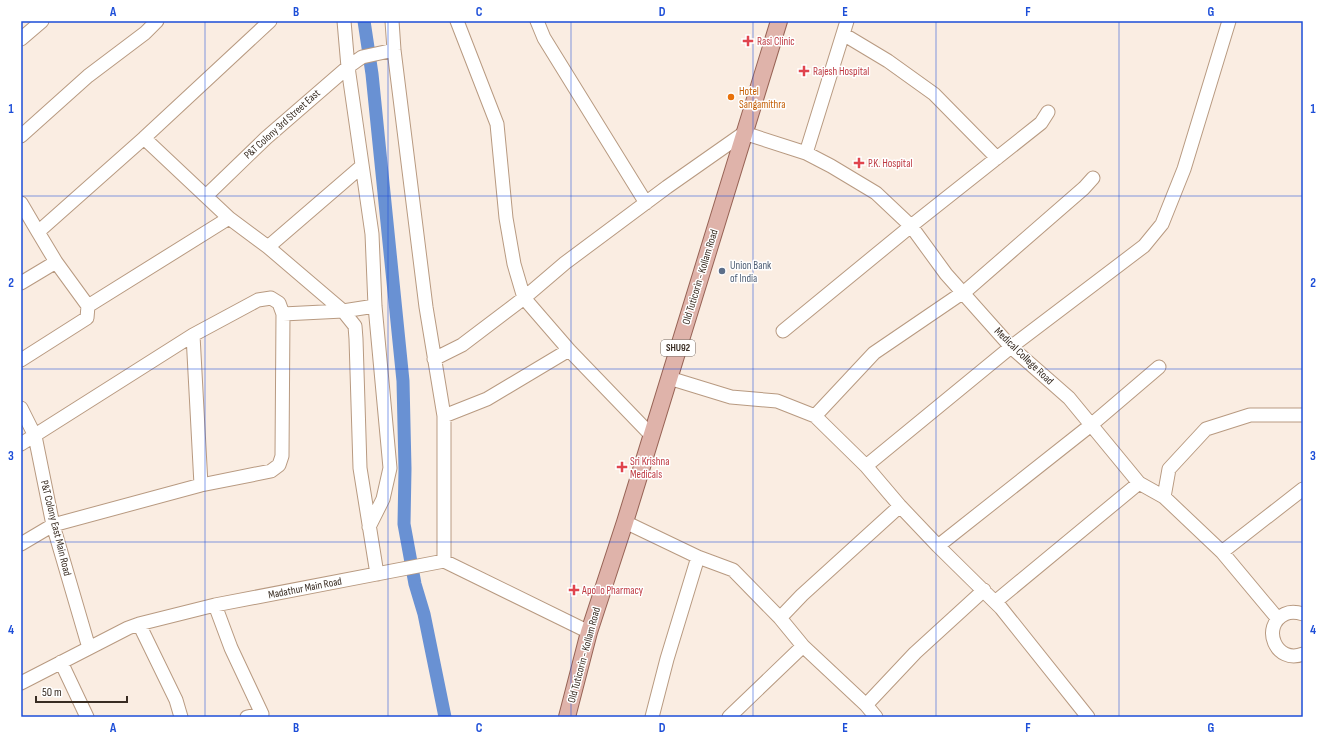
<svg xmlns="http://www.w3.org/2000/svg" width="1324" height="738" font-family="'Sofia Sans Condensed',sans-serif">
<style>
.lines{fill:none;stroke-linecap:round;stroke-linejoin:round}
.canal{stroke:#6991d3;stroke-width:13}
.minor-casing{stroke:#b89a81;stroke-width:15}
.major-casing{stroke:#976355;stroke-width:18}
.minor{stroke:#fff;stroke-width:13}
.major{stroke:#dfb3aa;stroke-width:16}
.grid{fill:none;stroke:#1d4ed8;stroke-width:1;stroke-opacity:0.55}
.health-dot{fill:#e0444e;stroke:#fff;stroke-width:1.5}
.food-dot{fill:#e8710a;stroke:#fff;stroke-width:1.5}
.service-dot{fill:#5c6f8a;stroke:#fff;stroke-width:1.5}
.labels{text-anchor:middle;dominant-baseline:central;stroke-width:3;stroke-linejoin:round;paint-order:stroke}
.shield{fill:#fff;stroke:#746b64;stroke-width:1}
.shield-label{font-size:10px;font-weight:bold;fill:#382c22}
.health-label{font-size:11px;fill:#be3a42;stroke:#fff;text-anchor:start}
.food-label{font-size:11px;fill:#c56008;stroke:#fff;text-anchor:start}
.street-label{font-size:11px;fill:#382c22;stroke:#fff}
.service-label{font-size:11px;fill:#4e5e75;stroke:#fff;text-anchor:start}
.neatline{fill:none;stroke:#1d4ed8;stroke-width:1.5}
.grid-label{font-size:13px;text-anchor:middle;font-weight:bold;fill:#1d4ed8}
</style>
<rect width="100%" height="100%" fill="#faede2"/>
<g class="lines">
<!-- canal -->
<path class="canal" d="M364,21L372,74L403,381L405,469L404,524L415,584L424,614L445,717"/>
<!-- minor casing -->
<g class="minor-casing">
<path id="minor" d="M344,21L348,67L372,234L375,306L390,468L383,499L369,527
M392,21L394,50L426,307L444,416V561
M457,21L497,124L506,218L514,264L524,298L569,350L651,435
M537,21L544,38L646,203
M843,34L888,61L934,94L997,158
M21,39L42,21
M21,136L88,76L145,33L157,21
M144,138L270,21
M806,153L847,21
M206,196L266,138L348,67L362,57L394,50
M21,203L38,232
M268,247L343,311L355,326L356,339L360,468L377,574
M21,283L56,262
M88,306L229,218
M283,314L343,311L375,306
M783,331L911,226L1041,123L1048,112
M193,335L201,485
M434,359L462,345L524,298L565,263L667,187L744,133L806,153L831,166L876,193L911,226L946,274L1011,347L1069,398L1139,483L1164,497L1222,552L1278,619
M21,360L87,318L88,306L56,262L38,232L144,138L229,218L268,247L362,166
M669,378L731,397L777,401L815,416L866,466L900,506L938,546L1001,608L1088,717
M21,408L35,436L53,525L89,648
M444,416L487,399L569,350
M815,416L874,353L968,289L1084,188L1093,178
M21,444L193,335L258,300L271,298L279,303L283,314L282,456L279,465L271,471L201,485L53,525L21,544
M866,466L1011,347L1144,246L1162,224L1184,169L1229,21
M1164,497L1169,469L1206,429L1250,415H1303
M625,522L698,557L667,659L652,717
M938,546L1091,425L1159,367
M1222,552L1303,489
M698,557L733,570L780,618L803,646L866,705L876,717
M995,602L1139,483
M215,605L231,648L262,714L247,717
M1303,614C1297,612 1291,611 1285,614C1260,626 1276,665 1303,654
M780,618L802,595L900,506
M139,624L176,700L181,717
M61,662L87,717
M21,683L128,628L139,624L215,605L444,561L589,632
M866,705L915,653L984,590
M729,717L803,646"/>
</g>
<!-- major casing -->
<g class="major-casing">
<path id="major" d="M567,717L589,632L625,522L779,21"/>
</g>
<!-- minor -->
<use href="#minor" class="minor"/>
<!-- major -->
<use href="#major" class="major"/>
</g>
<!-- grid -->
<path class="grid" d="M205,21V717M388,21V717M571,21V717M753,21V717M936,21V717M1119,21V717M21,196H1303M21,369H1303M21,542H1303"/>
<!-- markers -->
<g class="health-dot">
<path d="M746 35h4v4h4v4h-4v4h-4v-4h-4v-4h4z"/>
<path d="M802 65h4v4h4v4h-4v4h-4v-4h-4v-4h4z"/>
<path d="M857 157h4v4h4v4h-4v4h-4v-4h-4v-4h4z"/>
<path d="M620 461h4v4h4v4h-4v4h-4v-4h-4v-4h4z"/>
<path d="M572 584h4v4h4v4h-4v4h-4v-4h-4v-4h4z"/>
</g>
<circle class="food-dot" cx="731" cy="97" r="4"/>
<circle class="service-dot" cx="722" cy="271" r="4"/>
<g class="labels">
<!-- shield labels -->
<rect class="shield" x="661" y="340" width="34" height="16" rx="3"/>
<g class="shield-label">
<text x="678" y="348">SHU92</text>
</g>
<!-- health labels -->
<g class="health-label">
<text x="757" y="41">Rasi Clinic</text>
<text x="813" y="71">Rajesh Hospital</text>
<text x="868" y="163">P.K. Hospital</text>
<text x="630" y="461">Sri Krishna<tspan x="630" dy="13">Medicals</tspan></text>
<text x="582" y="590">Apollo Pharmacy</text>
</g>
<!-- food labels -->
<g class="food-label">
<text x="739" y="91">Hotel<tspan x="739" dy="13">Sangamithra</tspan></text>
</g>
<!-- street labels -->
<g class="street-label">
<text transform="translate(282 124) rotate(-42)">P&amp;T Colony 3rd Street East</text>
<text transform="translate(700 277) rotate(-73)">Old Tuticorin - Kollam Road</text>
<text transform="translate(1024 356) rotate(44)">Medical College Road</text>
<text transform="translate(56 528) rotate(76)">P&amp;T Colony East Main Road</text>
<text transform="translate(305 588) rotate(-11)">Madathur Main Road</text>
<text transform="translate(584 655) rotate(-75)">Old Tuticorin - Kollam Road</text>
</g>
<!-- service labels -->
<g class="service-label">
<text x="730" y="265">Union Bank<tspan x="730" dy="13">of India</tspan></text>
</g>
</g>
<!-- border -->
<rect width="1324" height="738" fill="none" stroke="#ffffff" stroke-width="44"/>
<!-- scale -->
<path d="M36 696v6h91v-6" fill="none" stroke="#382c22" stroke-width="2"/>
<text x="42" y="696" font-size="12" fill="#382c22" stroke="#ffffff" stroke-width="3" paint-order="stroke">50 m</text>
<rect x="22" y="22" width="1280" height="694" class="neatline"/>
<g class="grid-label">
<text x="113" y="16">A</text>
<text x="296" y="16">B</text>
<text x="479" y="16">C</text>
<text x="662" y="16">D</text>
<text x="845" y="16">E</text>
<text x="1028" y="16">F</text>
<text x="1211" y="16">G</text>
<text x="11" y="113">1</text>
<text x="1313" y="113">1</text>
<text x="11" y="287">2</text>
<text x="1313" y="287">2</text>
<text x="11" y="460">3</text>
<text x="1313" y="460">3</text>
<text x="11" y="634">4</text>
<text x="1313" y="634">4</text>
<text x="113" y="732">A</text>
<text x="296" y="732">B</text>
<text x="479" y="732">C</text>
<text x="662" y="732">D</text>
<text x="845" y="732">E</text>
<text x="1028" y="732">F</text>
<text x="1211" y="732">G</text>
</g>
</svg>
